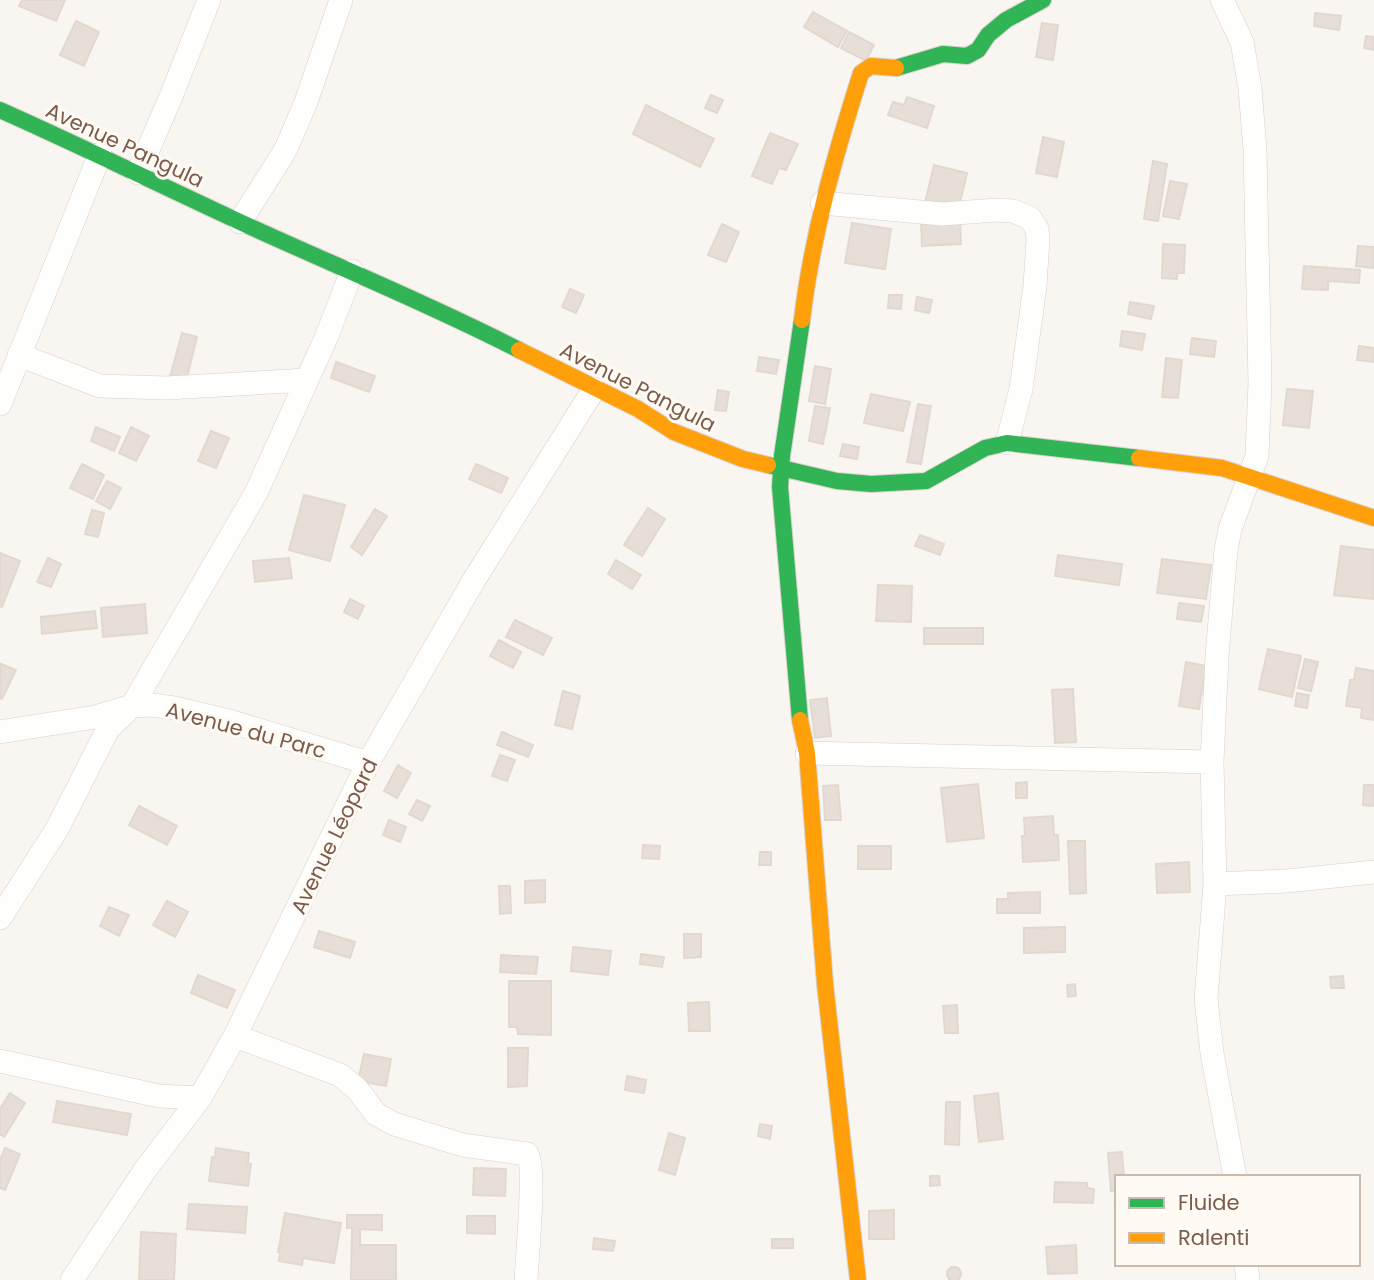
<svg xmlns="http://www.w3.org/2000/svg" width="1374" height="1280" font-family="Poppins,sans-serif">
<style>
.building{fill:#e6ded7;stroke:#e2d8d2;stroke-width:2}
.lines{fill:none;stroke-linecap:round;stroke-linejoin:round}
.street-casing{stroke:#d7d1cb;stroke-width:24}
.fast-casing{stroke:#d9d2cb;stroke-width:18}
.slow-casing{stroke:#d9d2cb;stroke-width:18}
.street{stroke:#fefefd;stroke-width:23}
.fast{stroke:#30b455;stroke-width:16}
.slow{stroke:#ff9f0a;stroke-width:16}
.labels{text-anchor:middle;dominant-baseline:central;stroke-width:6;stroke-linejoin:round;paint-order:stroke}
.street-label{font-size:21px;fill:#7a5c4d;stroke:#fffaf3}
</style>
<rect width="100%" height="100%" fill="#f9f5f0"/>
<!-- building -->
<path class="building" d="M22,0H65L56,21L19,6Z
M813,12L847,31L838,47L804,27Z
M1315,13L1341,16L1339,30L1314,26Z
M76,21L99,32L84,66L60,55Z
M1042,23L1058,25L1053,60L1036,57Z
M849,32L874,45L866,61L841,48Z
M1366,36L1374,37V50L1364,48Z
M711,95L723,100L717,113L705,108Z
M907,97L934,106L927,128L888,115L893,102L904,105Z
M646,105L714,139L700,167L633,134Z
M770,133L798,144L786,170L779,168L772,184L752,176Z
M1043,137L1064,142L1057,177L1036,173Z
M1153,161L1167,164L1158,221L1144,219Z
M934,165L967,173L958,211L925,203Z
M1170,181L1187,184L1179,219L1163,216Z
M960,219L961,244L922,246L921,222Z
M852,223L891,229L885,269L845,263Z
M722,224L739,232L726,262L708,255Z
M1163,244L1185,245L1184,273H1177V279L1162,278Z
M1358,246L1374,247V268L1356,266Z
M1304,266L1360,270L1359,283L1328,281V290L1302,289Z
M570,289L584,295L576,313L562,307Z
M889,295H902L901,309L888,308Z
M917,297L932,300L929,313L915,310Z
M1130,302L1154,306L1151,319L1128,314Z
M1122,331L1145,334L1142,350L1120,346Z
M182,333L197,337L186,381L170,377Z
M1192,338L1216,341L1214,357L1190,354Z
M1359,346L1374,348V362L1357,360Z
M759,357L779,360L776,374L757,371Z
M1166,358L1182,360L1178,398L1162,397Z
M336,362L375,376L369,392L331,378Z
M815,366L831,369L825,404L809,401Z
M1287,389L1313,391L1309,428L1283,425Z
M718,390L729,392L726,411L715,410Z
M871,394L910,402L903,431L864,423Z
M918,404L931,406L921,464L907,462Z
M815,406L830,408L823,444L809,441Z
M96,427L120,437L114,451L91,441Z
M131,427L149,436L136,461L119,453Z
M211,431L229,438L216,468L198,461Z
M843,444L859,447L857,459L840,456Z
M82,464L104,475L93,499L70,488Z
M476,464L508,478L501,493L469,479Z
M107,481L121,488L110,509L96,501Z
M304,495L345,505L330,561L289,550Z
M648,508L665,519L642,556L624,545Z
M375,509L387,516L362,555L351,547Z
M92,510L104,513L98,537L85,534Z
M920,535L944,544L940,555L915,546Z
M1341,546L1374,550V599L1334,595Z
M0,553L20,561L2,607L0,606Z
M1058,555L1122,564L1119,585L1055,576Z
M48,558L61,564L51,587L37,582Z
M289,558L292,578L255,582L253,561Z
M1162,559L1211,565L1206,599L1157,593Z
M616,560L641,575L632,589L608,574Z
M878,585L912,586L911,622L876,621Z
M350,599L364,606L358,619L344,612Z
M1179,603L1204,606L1201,622L1177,619Z
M145,604L147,633L103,637L101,608Z
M95,611L97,628L42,634L41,617Z
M515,620L552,638L543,655L506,637Z
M924,628H983V644H924Z
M499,640L521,652L513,668L490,656Z
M1268,649L1301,656L1292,697L1259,689Z
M1305,659L1318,662L1311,691L1298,688Z
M1186,662L1206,666L1199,709L1179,706Z
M1,664L16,670L2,699L0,698Z
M1356,668L1374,671V720L1361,718L1362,708L1346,706L1350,680H1354Z
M1073,689L1076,742L1055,743L1052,690Z
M563,691L580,696L572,729L555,725Z
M1297,693L1309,695L1307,708L1295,706Z
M827,698L831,736L815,738L810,700Z
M502,732L533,745L528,757L497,745Z
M500,755L515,760L507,781L492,776Z
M398,765L411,773L397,798L384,791Z
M1027,782V798H1016V783Z
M978,784L984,838L947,842L941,788Z
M838,785L841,820H825L823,786Z
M1364,785H1374V806L1363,805Z
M417,800L430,806L422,821L409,814Z
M139,806L177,826L167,845L129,825Z
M1053,816L1054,835H1058L1059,860L1023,862L1022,836H1025L1024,818Z
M389,820L406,827L400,842L383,835Z
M1068,841H1085L1086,893L1070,894Z
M643,845L660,846L659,859L642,858Z
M858,846H891V869H858Z
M760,852H771V865H759Z
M1189,862L1190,892L1157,893L1156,864Z
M545,880V902L525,903V881Z
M499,886H510L511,913L500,914Z
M1040,892V913H997V899H1008V893Z
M167,901L188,912L175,937L153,925Z
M109,907L129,915L119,936L100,926Z
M1065,927V952L1024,953V928Z
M319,931L355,942L350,958L314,947Z
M684,934H701V957L684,958Z
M573,947L611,951L608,975L571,971Z
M641,954L664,957L662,967L640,964Z
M501,955L538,957L536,974L500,972Z
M198,975L235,990L227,1008L191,993Z
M1343,976L1344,988H1331L1330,977Z
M509,981H551V1035L518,1034L517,1027H509Z
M1075,984L1076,996L1068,997L1067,985Z
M709,1002L710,1031H689L688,1003Z
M957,1005L958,1033H945L943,1006Z
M508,1048H528L527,1086L508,1087Z
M364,1054L391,1059L386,1086L358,1081Z
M627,1076L646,1080L644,1093L625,1090Z
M10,1093L25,1103L4,1137L0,1134V1109Z
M998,1093L1003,1139L979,1142L974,1096Z
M57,1101L131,1114L127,1135L53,1122Z
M946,1102H960L959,1145L945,1144Z
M760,1124L772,1126L770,1139L758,1136Z
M669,1133L685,1138L675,1175L659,1170Z
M5,1148L20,1154L5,1190L0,1188V1160Z
M216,1148L249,1153L248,1163L251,1164L248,1186L209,1181L212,1157L215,1158Z
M1122,1152L1124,1177H1117V1191H1111L1108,1153Z
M474,1168L506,1169L505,1196L473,1195Z
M930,1176H939L940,1185L930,1186Z
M1055,1182L1087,1183V1188L1094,1189L1093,1203L1054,1202Z
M189,1204L247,1207L245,1233L187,1229Z
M894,1210V1239H869V1211Z
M285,1213L341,1223L334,1263L303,1258L302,1265L279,1261L280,1253L278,1252Z
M347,1215H382V1230L360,1229V1245H396V1280H351L352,1228H347Z
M467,1216H495V1234L467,1233Z
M141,1232L176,1234L174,1280H139Z
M594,1238L615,1241L613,1251L593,1249Z
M772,1239H793V1248H772Z
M1076,1245L1077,1273L1048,1274L1046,1247Z
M947 1274a7 7 0 1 1 14 0a7 7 0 1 1-14 0Z"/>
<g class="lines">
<!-- street casing -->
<g class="street-casing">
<path id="street" d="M1222,0L1242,42L1250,88L1255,150L1260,383L1257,456L1230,529L1226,550L1217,656L1212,762L1215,884L1206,999L1212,1053L1235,1177
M138,173L172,94L209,0
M822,203L942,214L997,210L1013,211L1030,218L1037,229L1038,239L1035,286L1021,389L1007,443
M240,222L286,149L306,102L341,0
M19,355L100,386L167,388L307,380
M0,404L100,154
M0,732L95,717L132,706L152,705L174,708L229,721L368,763
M807,753L1212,762
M1215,884L1287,881L1374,872
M0,918L57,829L108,729L132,706L256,493L326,338L352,271
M235,1036L340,1075L357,1089L376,1114L394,1124L463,1145L527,1154C536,1166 527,1259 526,1280
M0,1061L159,1096L200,1098
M1246,1264L1248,1280
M72,1280L145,1170L200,1098L235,1036L368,763L474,580L594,389"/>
</g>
<!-- fast casing -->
<g class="fast-casing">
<path id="fast" d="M896,68L943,54L967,56L978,50L988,35L1006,20L1043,0
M0,110C81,146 160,185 240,222C333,265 428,303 519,350
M768,465L837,481L871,484L926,481L985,448L1007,443L1139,458
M800,720L780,487L782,456L802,320"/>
</g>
<!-- slow casing -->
<g class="slow-casing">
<path id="slow" d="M802,320C812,235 835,155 861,73L871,66L896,68
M519,350L638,409L674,432L743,459L768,465
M1139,458L1222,468L1374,518
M800,720L807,753L825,984L858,1280"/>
</g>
<!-- street -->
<use href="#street" class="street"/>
<!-- fast -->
<use href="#fast" class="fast"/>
<!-- slow -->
<use href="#slow" class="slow"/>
</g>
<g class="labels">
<!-- street labels -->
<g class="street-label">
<text transform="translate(125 145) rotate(25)">Avenue Pangula</text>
<text transform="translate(638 387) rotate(27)">Avenue Pangula</text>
<text transform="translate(246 730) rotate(15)">Avenue du Parc</text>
<text transform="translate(334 836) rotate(-64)">Avenue Léopard</text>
</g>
</g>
<!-- legend -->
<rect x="1115" y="1175" width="245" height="91" fill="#fffaf3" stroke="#cabbb1" stroke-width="2"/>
<rect x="1129" y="1198" width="35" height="10" fill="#30b455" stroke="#cabbb1" stroke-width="2"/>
<text x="1178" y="1210" font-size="21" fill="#7a5c4d">Fluide</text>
<rect x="1129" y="1233" width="35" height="10" fill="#ff9f0a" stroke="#cabbb1" stroke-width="2"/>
<text x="1178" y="1245" font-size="21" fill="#7a5c4d">Ralenti</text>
</svg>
